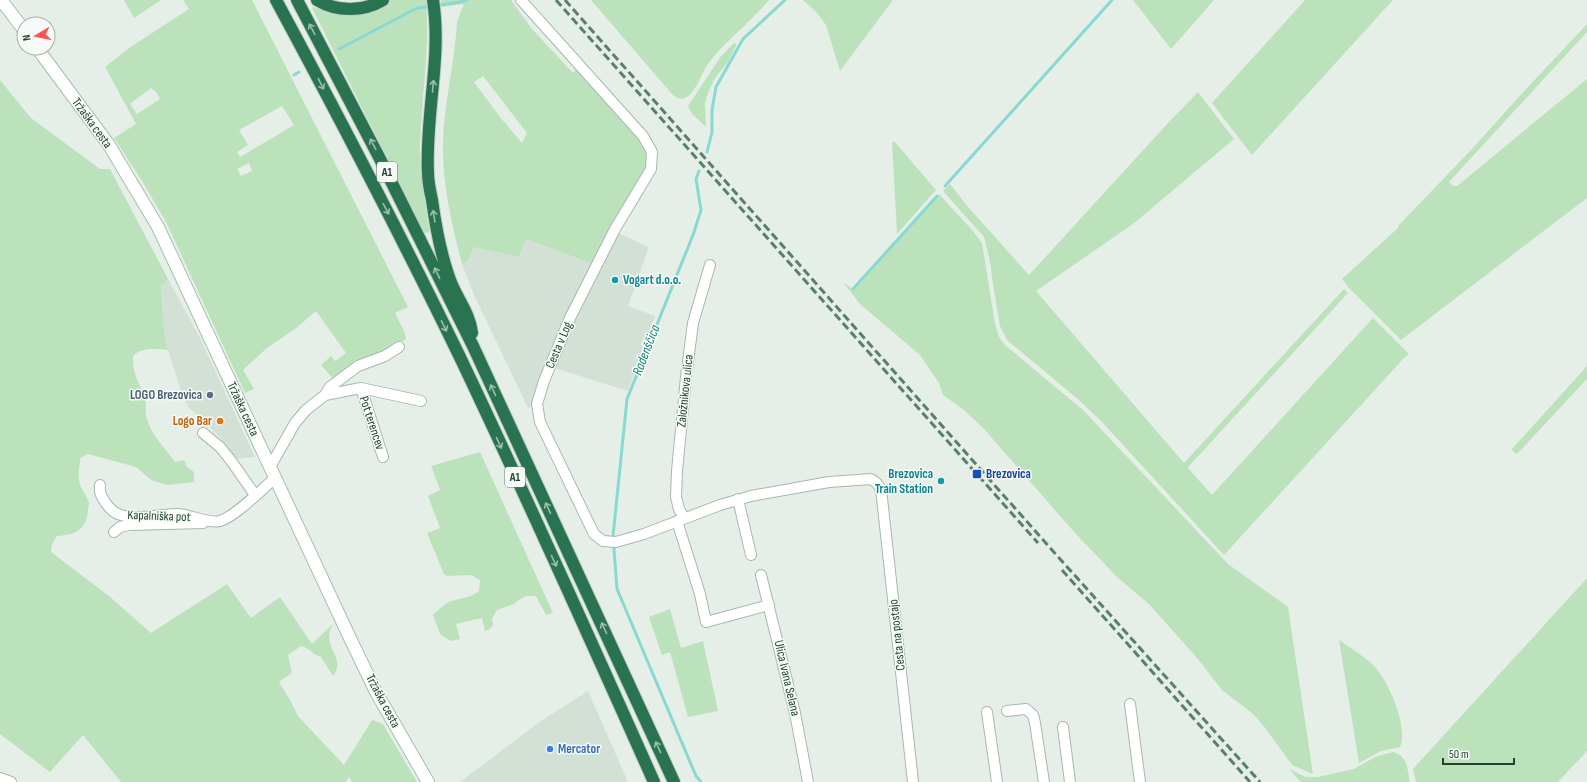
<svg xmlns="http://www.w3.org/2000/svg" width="1587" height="782" font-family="'Sofia Sans Condensed',sans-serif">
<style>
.built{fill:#d3e0d6}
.green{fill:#bce2bc;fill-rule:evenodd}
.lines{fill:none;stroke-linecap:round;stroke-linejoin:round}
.stream{stroke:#88d9d1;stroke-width:3}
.minor-casing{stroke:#a7b8ae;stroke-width:12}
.secondary-casing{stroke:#a5bfaf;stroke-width:14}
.motorway-casing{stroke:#c1cbc6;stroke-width:14}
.minor{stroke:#fff;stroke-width:10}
.secondary{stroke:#fff;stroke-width:12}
.motorway{stroke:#2a7351;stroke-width:12}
.rail{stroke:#5c7f6d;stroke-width:3;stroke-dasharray:8 4;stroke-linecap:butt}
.oneway{stroke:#9abeac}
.culture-dot{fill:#0f9aa8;stroke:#f6fbf7;stroke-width:1.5}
.service-dot{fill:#5c6f8a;stroke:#f6fbf7;stroke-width:1.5}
.food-dot{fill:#e8710a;stroke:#f6fbf7;stroke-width:1.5}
.transit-dot{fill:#1a4fb4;stroke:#f6fbf7;stroke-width:1.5}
.shop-dot{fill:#3f7fe0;stroke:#f6fbf7;stroke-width:1.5}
.labels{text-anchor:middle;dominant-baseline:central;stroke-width:3;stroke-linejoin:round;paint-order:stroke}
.shield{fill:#f6fbf7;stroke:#627b6d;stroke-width:1}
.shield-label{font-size:12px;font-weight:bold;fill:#224432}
.street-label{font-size:13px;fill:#224432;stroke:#f6fbf7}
.culture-label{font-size:13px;font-weight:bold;fill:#0d838f;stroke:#f6fbf7;text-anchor:start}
.service-label{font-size:13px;font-weight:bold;fill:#4e5e75;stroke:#f6fbf7;text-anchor:end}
.food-label{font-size:13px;font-weight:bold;fill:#c56008;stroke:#f6fbf7;text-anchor:end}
.transit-label{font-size:13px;font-weight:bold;fill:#164399;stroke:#f6fbf7;text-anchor:start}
.shop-label{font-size:13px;font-weight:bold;fill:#366cbe;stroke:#f6fbf7;text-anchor:start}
.water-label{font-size:14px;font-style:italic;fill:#158177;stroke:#f6fbf7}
</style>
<rect width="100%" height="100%" fill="#e5efe8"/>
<!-- built -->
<path class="built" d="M611,230L649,247L628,306L655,316L628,391L548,366L534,405L528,408L474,295L462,264L468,261L474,247L519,257L526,239L590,263H593Z
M168,279L200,338L255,457L236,459L221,438L189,408L181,391L168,350L164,331L161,286Z
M588,691L628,782H460L541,721Z"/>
<!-- green -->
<path class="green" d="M124,0H161L134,18Z
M183,0H252L408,307L395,313L405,333L406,339L335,381L321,365L331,356L335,361L346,353L316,311L295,329L267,348L243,370L254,389L245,393L166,222L142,181L114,138L136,124L105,67L129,48L189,9ZM151,88L157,93L160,99L137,114L130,104ZM282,106L294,125L240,157L237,152L248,145L239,130ZM249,163L252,171L241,176L237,169Z
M390,0H426C430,48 422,95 420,143C419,172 425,200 429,228V232L426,233L424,232L312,8V7L326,10L368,11Z
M441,0H511L532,29L573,73L577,68L632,128L647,149L649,162L647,172L594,263H590L526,239L519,257L474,247L468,261L462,264C452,225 442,184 443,143C444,102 455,62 457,21L464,4L442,7ZM483,76L527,133L522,143L500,117L474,82Z
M591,0H769C750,23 725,41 707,65C701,74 696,93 685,98C679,100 675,97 671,93Z
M803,0H893L840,71L826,25L817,13Z
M1133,0H1214L1171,49Z
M1305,0H1393L1252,155L1212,103Z
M1587,24V32L1449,182L1453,186H1457L1587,79V198L1401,340L1349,288L1342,279L1399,227L1398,226L1472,149L1514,102Z
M735,42L736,46L728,62L715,78L708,93L705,103L706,127L692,114L688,106L721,56Z
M0,80L31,118L100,169H110L168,279L161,286L164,331L168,350C156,349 142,347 133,356C132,374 139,382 145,397C147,403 145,410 146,416C150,434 165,448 175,462L184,460L187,467L194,472V482L167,485L151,480L136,467L88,454L80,458C80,465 78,473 79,480C80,489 87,495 89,503C89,505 88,509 88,512C85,531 74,535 57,536L52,544L51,552L109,596L151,633L227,584L251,618L280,597L312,644L333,624C331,628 329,632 329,636C329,652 345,661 333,676L321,657C313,655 310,648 301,646L288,655L292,673L279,682L290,700L298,716L344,765L372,720L383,724L417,782H352L349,777L346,782H121L83,735L50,772L0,734Z
M1198,92L1234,139L1133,224L1036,291L1184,463L1344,289L1348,293L1190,465L1188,468L1212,495L1373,318L1409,354L1403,359L1224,555L1101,421L1080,401L1007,340L1000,326L993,284L990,262L984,237L943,191L950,184L969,208L1029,275L1168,123Z
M894,141L936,190L897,234L892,143Z
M939,194L973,231L982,243L995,324L999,337L1005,345L1083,410L1228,564L1288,607L1313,774L1292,765L1263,725L1253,714L1222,690L1197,658L1149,604L1118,578L1075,533L984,429L964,410L943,395L939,383L920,355L860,304L843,282L854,290Z
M1587,366V379L1517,454L1511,450Z
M480,452L553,613L546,615L536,596H526L517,601L514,604L497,610L492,619L493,625L490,629L485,631L482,618L456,624L460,639L451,641L440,634L433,615C439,609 446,602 455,600C466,597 469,598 479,591L480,580L471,575L447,576L444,574L427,533L440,528L428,496L440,490L431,466Z
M1587,578V751L1558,782H1416L1413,769Z
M670,609L681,648L703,641L718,711L688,717L670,652L662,655L649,617Z
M1339,640C1350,648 1364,656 1374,666C1388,680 1409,728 1400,747L1381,751L1359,763Z
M1393,752C1408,756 1407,768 1410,782H1301L1289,769L1306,777H1318L1354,769L1375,757Z"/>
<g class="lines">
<!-- stream -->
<path class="stream" d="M440,5L460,2L467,0
M339,49L417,8L427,7
M294,75L299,72
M707,152L712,132V110L716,87L743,39L785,0
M699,171L696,179L701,210L693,235L627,399L613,536L617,589L696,776L701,782
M945,186L1112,0
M853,289L937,196"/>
<!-- minor casing -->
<g class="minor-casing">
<path id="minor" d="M521,0L643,136L652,152L651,169L615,229L570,318L544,381L537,404L540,422L594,534L603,541L616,542L644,534L720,505L751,496L829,482L871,479C880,484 881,489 882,498L913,782
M361,388L383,457
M325,395L361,388L421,401
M203,433L220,447L232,462L255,495
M270,467L295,423L306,410L325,395L330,387L358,366L385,356L399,347
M100,485C99,492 101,496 105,502C108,506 112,512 118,514C134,521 161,514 179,514C190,515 210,524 220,521C236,516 261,490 275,478
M738,499L751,555
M684,518L679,509L676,497L677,471L686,377L693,323L710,265
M677,521L700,594L706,622L769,605
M114,532L120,527L129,525L203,523
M761,575L795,713L808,782
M1130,704L1140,782
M1007,711L1026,709L1033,715L1035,723L1044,782
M987,712L997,782
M1063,727L1070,782
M0,778L11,782"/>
</g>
<!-- secondary casing -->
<g class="secondary-casing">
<path id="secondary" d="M1,0L24,30
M37,48L109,145L158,227L349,636L376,692L428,782"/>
</g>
<!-- motorway casing -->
<g class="motorway-casing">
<path id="motorway" d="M276,0C339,117 400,234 458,353C526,495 590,639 654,782
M297,0L379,157L473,346L674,782
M317,0C337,12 363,12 383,0
M433,0C442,58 425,115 428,173C428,182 430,191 432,200C436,229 441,258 452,285C459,301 470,315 472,333"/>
</g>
<!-- minor -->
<use href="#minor" class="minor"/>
<!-- secondary -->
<use href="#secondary" class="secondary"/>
<!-- motorway -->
<use href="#motorway" class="motorway"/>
<!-- rail -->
<path class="rail" d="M556,0L1038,543
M565,0L1052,550L1260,782
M1062,570L1250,782"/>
</g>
<!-- one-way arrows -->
<defs><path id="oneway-shaft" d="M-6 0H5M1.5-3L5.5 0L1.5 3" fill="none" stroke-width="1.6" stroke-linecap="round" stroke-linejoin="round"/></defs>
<g class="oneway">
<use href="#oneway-shaft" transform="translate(312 29) rotate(-118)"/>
<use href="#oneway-shaft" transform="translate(321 84) rotate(63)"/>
<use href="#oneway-shaft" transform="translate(433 86) rotate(-85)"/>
<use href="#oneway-shaft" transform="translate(373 144) rotate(-118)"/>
<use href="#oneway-shaft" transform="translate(386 209) rotate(62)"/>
<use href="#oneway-shaft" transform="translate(434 216) rotate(-99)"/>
<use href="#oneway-shaft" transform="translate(437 273) rotate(-116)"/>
<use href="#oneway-shaft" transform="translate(444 326) rotate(64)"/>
<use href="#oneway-shaft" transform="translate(493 390) rotate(-115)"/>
<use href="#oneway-shaft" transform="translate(499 443) rotate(65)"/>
<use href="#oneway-shaft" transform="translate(548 508) rotate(-115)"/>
<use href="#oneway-shaft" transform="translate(554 561) rotate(65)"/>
<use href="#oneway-shaft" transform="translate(604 628) rotate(-115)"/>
<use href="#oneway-shaft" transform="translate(658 747) rotate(-115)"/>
</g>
<!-- markers -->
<g class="culture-dot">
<circle cx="615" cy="280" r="4"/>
<circle cx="941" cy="481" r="4"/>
</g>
<circle class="service-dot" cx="210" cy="395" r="4"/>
<circle class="food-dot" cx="220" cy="421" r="4"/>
<rect class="transit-dot" x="972" y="469" width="10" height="10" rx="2"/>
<circle class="shop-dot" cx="550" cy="749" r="4"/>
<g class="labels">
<!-- shield labels -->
<g class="shield">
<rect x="377" y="162" width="20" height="20" rx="3"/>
<rect x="505" y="467" width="20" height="20" rx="3"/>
</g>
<g class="shield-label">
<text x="387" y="172">A1</text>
<text x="515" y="477">A1</text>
</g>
<!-- street labels -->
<g class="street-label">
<text transform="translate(92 123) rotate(54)">Tržaška cesta</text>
<text transform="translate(559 345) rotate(-67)">Cesta v Log</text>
<text transform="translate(685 391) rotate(-84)">Založnikova ulica</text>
<text transform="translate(243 409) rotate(65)">Tržaška cesta</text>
<text transform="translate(372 423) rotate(72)">Pot terencev</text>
<text transform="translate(159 516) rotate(2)">Kapalniška pot</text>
<text transform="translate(897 635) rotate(-96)">Cesta na postajo</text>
<text transform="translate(787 678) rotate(77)">Ulica Ivana Selana</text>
<text transform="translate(383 701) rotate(62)">Tržaška cesta</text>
</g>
<!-- culture labels -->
<g class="culture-label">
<text x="623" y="280">Vogart d.o.o.</text>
<text x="933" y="474" text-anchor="end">Brezovica<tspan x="933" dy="15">Train Station</tspan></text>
</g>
<!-- service labels -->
<g class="service-label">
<text x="202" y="395">LOGO Brezovica</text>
</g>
<!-- food labels -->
<g class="food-label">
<text x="212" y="421">Logo Bar</text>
</g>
<!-- transit labels -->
<g class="transit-label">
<text x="986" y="474">Brezovica</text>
</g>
<!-- shop labels -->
<g class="shop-label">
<text x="558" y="749">Mercator</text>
</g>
<!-- water labels -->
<g class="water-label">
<text transform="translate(646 350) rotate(-69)">Radenščica</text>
</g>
</g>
<!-- north arrow -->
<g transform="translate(36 36) rotate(260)"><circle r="19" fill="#f6fbf7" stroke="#a1b2a8"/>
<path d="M0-3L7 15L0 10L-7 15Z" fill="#ff5355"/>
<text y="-6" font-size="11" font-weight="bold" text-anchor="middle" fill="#224432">N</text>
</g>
<!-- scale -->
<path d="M1443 758v6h71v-6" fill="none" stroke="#224432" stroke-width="2"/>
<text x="1449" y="758" font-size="12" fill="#224432" stroke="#f6fbf7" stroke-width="3" paint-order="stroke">50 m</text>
</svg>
